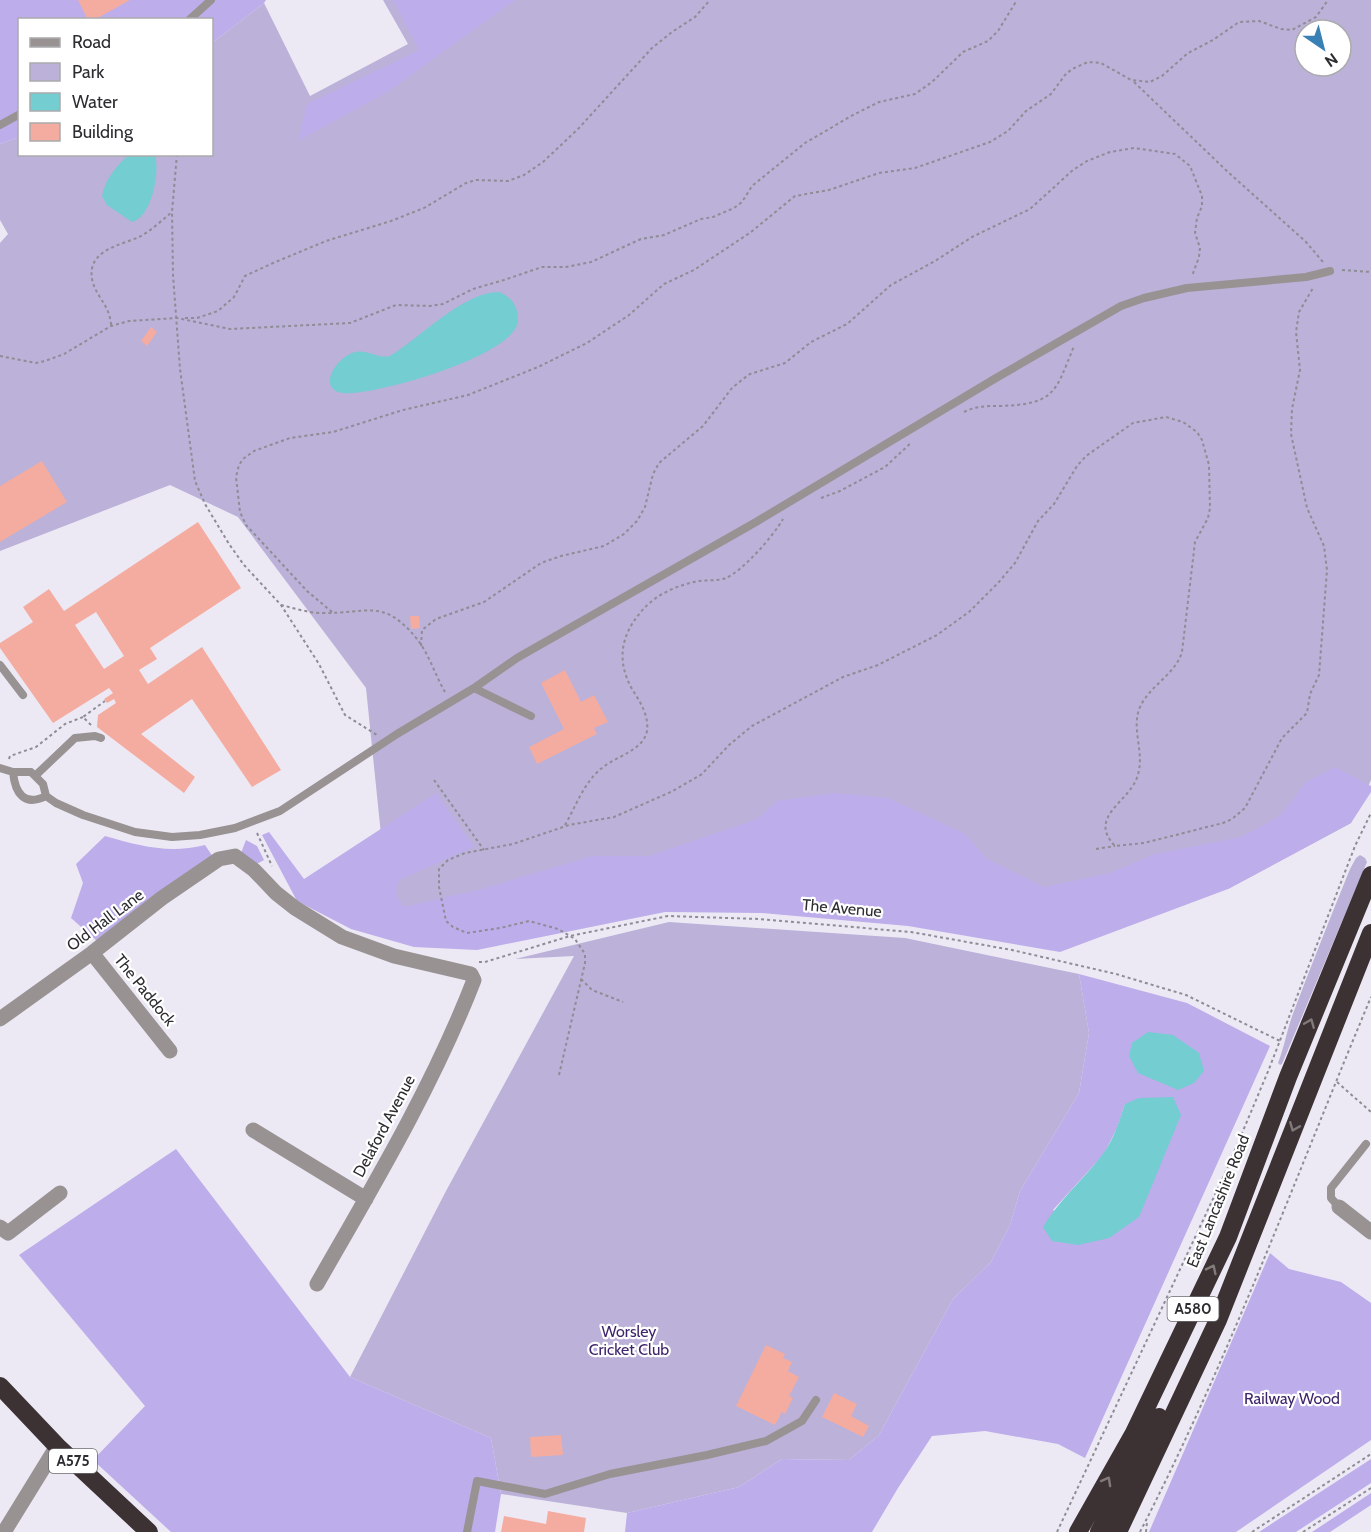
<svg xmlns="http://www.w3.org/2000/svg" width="1371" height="1532" font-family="Cabin,sans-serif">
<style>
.green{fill:#bbb1d9;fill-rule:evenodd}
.forest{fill:#bdadea;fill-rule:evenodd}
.water{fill:#73cdd1}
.building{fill:#f4aca0;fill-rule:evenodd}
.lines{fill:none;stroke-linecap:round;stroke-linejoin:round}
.path{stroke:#8e8c94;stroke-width:2;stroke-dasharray:3 3;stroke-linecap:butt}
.lane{stroke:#989293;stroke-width:8}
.street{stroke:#989293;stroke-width:15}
.highway{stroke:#3d3233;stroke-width:18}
.oneway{stroke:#817a7a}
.labels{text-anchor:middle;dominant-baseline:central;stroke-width:4.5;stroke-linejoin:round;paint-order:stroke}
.shield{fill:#fff;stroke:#6c6b6f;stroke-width:1.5}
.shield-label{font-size:15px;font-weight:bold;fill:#2d2c31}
.street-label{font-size:16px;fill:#2d2c31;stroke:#fff}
.park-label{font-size:16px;fill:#3f256b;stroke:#fff}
</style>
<rect width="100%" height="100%" fill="#ece9f5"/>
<!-- green -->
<path class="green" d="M383,0H1371V780L1351,823L1228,889L830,894L389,913L366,688L238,517L170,485L0,551V243L8,234L0,220V144L19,137L20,154H212V43L264,3L310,96L408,44ZM1305,30H1341V66H1305Z
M1360,855L1365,858L1367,862L1282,1064L1280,1065L1278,1063C1285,1045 1287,1029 1294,1011C1312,963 1331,916 1350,869L1356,858Z
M669,922L905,938L1079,974L1089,1033L1079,1093L1020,1191L1010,1225L991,1262L953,1299L879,1435L849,1460L782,1459L739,1487L627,1513L501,1494L491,1438L350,1377L446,1191L574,956L515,959Z"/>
<!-- forest -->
<path class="forest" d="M0,0H266L264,3L212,43V20H20L19,137L0,144Z
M393,0H515L389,91L298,141L307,104L419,50Z
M1335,767L1371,786V792L1351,823L1228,889L1060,952L908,926L761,913L665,912L477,950L414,947L351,929L297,901L262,835L269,832L304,879L436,793L474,847L399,880L396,894L403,907L478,890L592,856H649L757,819L777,801L834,793L888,798L965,834L987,859L1044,887L1110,873L1155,854L1241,837L1280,816L1306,782Z
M105,836C140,846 169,854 205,845L213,857L97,941L71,918L83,883L76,864Z
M246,840L257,846L264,860L255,865L241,853Z
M1079,974L1187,1003L1270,1046L1085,1458L1058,1444L985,1431L932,1436L898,1488L872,1532H625L627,1513L739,1487L782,1459L849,1460L879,1435L953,1299L991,1262L1010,1225L1020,1191L1079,1093L1089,1033ZM1125,1104L1109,1238L1053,1210L1104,1154L1117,1128Z
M176,1149L350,1377L491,1438L501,1494L495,1532H171L93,1460L145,1406L19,1255Z
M1270,1253L1289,1269L1341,1282L1371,1303V1440L1236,1532H1149Z
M1371,1459V1483L1296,1532H1259Z
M1371,1493V1505L1330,1532H1312Z"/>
<!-- water -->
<path class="water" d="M129,155H155C160,172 152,217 132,222L107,205L102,196C105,180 117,164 129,155Z
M499,292C512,297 518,307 518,320C518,355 374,396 343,393C316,389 336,357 355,352C368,349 377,359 390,356C420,338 463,292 499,292Z
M1148,1032L1173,1035L1199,1053L1204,1071L1194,1083L1178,1090L1138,1073L1129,1056L1132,1043Z
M1173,1097L1181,1115L1139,1217L1109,1238L1078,1245L1052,1241L1043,1227C1059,1200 1083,1180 1102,1155C1114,1140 1119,1121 1125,1104L1139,1098Z"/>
<!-- building -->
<path class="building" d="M78,0H130L94,20H88Z
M151,327L157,332L147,346L141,341Z
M42,461L67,502L0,542V486Z
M198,522L241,588L150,648L157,659L139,670L148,684L202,647L281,770L252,787L192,699L141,734L195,777L184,793L97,727L98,715L116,703L114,699L107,703L104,699L113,693L109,688L53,723L0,648V643L33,622L23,607L49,589L64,611ZM96,612L124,656L104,669L75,625Z
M410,616H419L420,628L411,629Z
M565,670L581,702L594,695L608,722L594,728L597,734L537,764L529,747L564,729L541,683Z
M766,1345L785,1354L783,1358L792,1362L788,1371L799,1377L789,1396L793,1398L785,1414L782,1412L775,1425L736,1406Z
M834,1393L857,1404L851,1416L869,1426L863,1437L822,1417Z
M561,1435L563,1455L531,1457L530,1437Z
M548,1511L586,1518L584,1532H501L504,1516L546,1524Z"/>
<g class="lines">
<!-- path -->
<path class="path" d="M1134,82L1229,173L1306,242L1323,262
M177,154L172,212L173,275L180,369L195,481L205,504L229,544L244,565L281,605L319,664L345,715L377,735
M1342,270L1371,272
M185,318H197L218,311L234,297L245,276L273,263L326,241L391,221L424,208L466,183L476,180L508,181L524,175L543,162L578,129L652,48L672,32L695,17L710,0
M111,325C110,305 95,296 92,279C87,250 121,245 139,237C151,231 162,220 172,212
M0,356L36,363L45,361L64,354L111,326L129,321L177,318L230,329L350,323L396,305L430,306L443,304L473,289L504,280L542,267H566L591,262L641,239L664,235L701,219L713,217L734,208L742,202L752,186L805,143L853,115L879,102L915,94L932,82L963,52L988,41L998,31L1017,0
M964,412C976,406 986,406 1000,406C1055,404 1055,393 1074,346
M821,498L840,491L885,467L912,442
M281,605C294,608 308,613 322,613C367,614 383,597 417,639C429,654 435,675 445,692
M332,612L307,591L246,525L240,512L236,477L239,465L243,459L254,451L290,438L333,432L403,410L468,395L538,367L587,343L629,315L664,284L694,270L751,232L795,196L829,190L879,173L915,168L990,142L1008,131L1026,111L1051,94L1065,75L1072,69L1088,62L1101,63L1131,80L1150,82L1162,76L1188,53L1213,40L1239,22L1259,21L1281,29L1292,30L1316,17L1328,0
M421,646L422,630L436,619L484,602L541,563L561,556L604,546L624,534L637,521L645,507L653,474L659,463L703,426L732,388L743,379L750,374L785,363L811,342L847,324L891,285L935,261L972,237L1030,209L1073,170L1087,161L1110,152L1134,148L1175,154L1190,166L1202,196V206L1197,218L1195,233L1200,248L1199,257L1192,276
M91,725L83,717L105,701
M9,759L10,756L36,747L65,724L83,717
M434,780L484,850
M565,825C576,806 584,782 602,768C616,756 643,751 647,731C649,715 640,702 632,689C617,662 620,637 640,613C654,595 677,585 699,581C708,580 718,581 726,578C743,571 774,535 783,519
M257,833L272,866
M1096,849L1115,846
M479,962H485L570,936L668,916L759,919L911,932L1012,950L1116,974L1186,995L1280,1041
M581,979L592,990L623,1002
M559,1075L585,963V954L575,939L558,929L529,921L500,928L467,933L453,927L446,921L439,887V869L448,860L465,853L513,844L569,825L614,817L673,791L702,774L729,745L752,726L843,677L878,665L937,635L969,612L998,583L1015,563L1038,521L1054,504L1077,466L1086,456L1133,423L1166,417L1183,422L1197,432L1202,440L1209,465L1210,508L1208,518L1195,542L1182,652C1175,675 1150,685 1140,707C1130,730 1147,755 1136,780C1126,803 1088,818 1115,846L1144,843L1223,823L1232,819L1245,808L1282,738L1307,713L1310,694L1319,675L1327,570L1324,546L1307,508L1291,434L1292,409L1300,370L1296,332L1299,312L1313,288
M1337,1082L1371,1112
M1057,1532L1227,1169L1269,1069L1355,846L1371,813
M1140,1532C1229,1359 1296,1176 1371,997
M1146,1532L1147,1522
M1252,1532L1371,1454
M1303,1532L1371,1488"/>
<!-- lane -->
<path class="lane" d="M189,20L211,0
M0,125L20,114
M0,665L23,695
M474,688L517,658L756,522L996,378L1121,306L1144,298L1187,288L1306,277L1330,271
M0,768L13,772H31L43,784L46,796L56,803L83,815L135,832L172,837L200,835L235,828L280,811L397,734L474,688L531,716
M13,772C15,793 24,807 46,796
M36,775L75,738L95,736L101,738
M1339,1207L1331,1198V1188L1366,1144
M467,1532L477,1481L545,1494L610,1474L707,1455L766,1441L802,1421L816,1400"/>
<!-- street -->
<path class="street" d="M92,953L170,1051
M0,1019L92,953L162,898L219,859L235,856L254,870L276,893L295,908L342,937L394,956L471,974L474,980C433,1086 373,1186 317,1284
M253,1130L366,1199
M1339,1207L1371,1232
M0,1227L8,1233L60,1193
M4,1532L57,1446"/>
<!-- highway -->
<path class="highway" d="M0,1386L57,1446L149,1532
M1078,1532L1134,1433L1228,1237L1288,1077L1371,875
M1099,1532L1159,1417
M1118,1532L1218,1320L1371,933"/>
</g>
<!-- one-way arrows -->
<defs><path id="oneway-chevron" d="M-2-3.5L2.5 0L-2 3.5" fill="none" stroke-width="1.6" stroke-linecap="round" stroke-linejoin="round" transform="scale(1.5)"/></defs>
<g class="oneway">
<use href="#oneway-chevron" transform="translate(1310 1023) rotate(-68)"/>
<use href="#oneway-chevron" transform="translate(1294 1127) rotate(112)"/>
<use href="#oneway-chevron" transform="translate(1212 1269) rotate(-64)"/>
<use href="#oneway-chevron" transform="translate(1107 1481) rotate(-61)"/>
</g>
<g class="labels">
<!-- shield labels -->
<g class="shield">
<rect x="1167.5" y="1297" width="51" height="24" rx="4.5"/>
<rect x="49" y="1449" width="48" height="24" rx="4.5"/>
</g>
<g class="shield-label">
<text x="1193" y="1309">A580</text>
<text x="73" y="1461">A575</text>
</g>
<!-- street labels -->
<g class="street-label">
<text transform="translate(842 908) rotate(5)">The Avenue</text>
<text transform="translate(105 920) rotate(-37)">Old Hall Lane</text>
<text transform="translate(145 990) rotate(51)">The Paddock</text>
<text transform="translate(384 1126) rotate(-62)">Delaford Avenue</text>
<text transform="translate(1218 1201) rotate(-68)">East Lancashire Road</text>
</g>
<!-- park labels -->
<g class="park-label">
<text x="629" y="1331">Worsley<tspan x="629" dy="18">Cricket Club</tspan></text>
<text x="1292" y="1398">Railway Wood</text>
</g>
</g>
<!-- legend -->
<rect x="18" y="18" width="195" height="138" fill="#ffffff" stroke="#ababad" stroke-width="1.5"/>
<rect x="30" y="38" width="30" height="9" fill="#989293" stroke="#ababad" stroke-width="1.5"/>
<text x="72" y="48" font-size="18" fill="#2d2c31">Road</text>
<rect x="30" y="63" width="30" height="18" fill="#bbb1d9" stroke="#ababad" stroke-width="1.5"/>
<text x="72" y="78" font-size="18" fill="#2d2c31">Park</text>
<rect x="30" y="93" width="30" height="18" fill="#73cdd1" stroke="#ababad" stroke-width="1.5"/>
<text x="72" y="108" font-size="18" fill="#2d2c31">Water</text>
<rect x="30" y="123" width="30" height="18" fill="#f4aca0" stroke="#ababad" stroke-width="1.5"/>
<text x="72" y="138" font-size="18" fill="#2d2c31">Building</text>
<!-- north arrow -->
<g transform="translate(1323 48) rotate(145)"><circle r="28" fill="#ffffff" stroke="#ababad" stroke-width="1.5"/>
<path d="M0-4.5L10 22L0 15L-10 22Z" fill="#3981b5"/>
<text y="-9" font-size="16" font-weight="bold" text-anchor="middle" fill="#2d2c31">N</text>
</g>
</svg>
